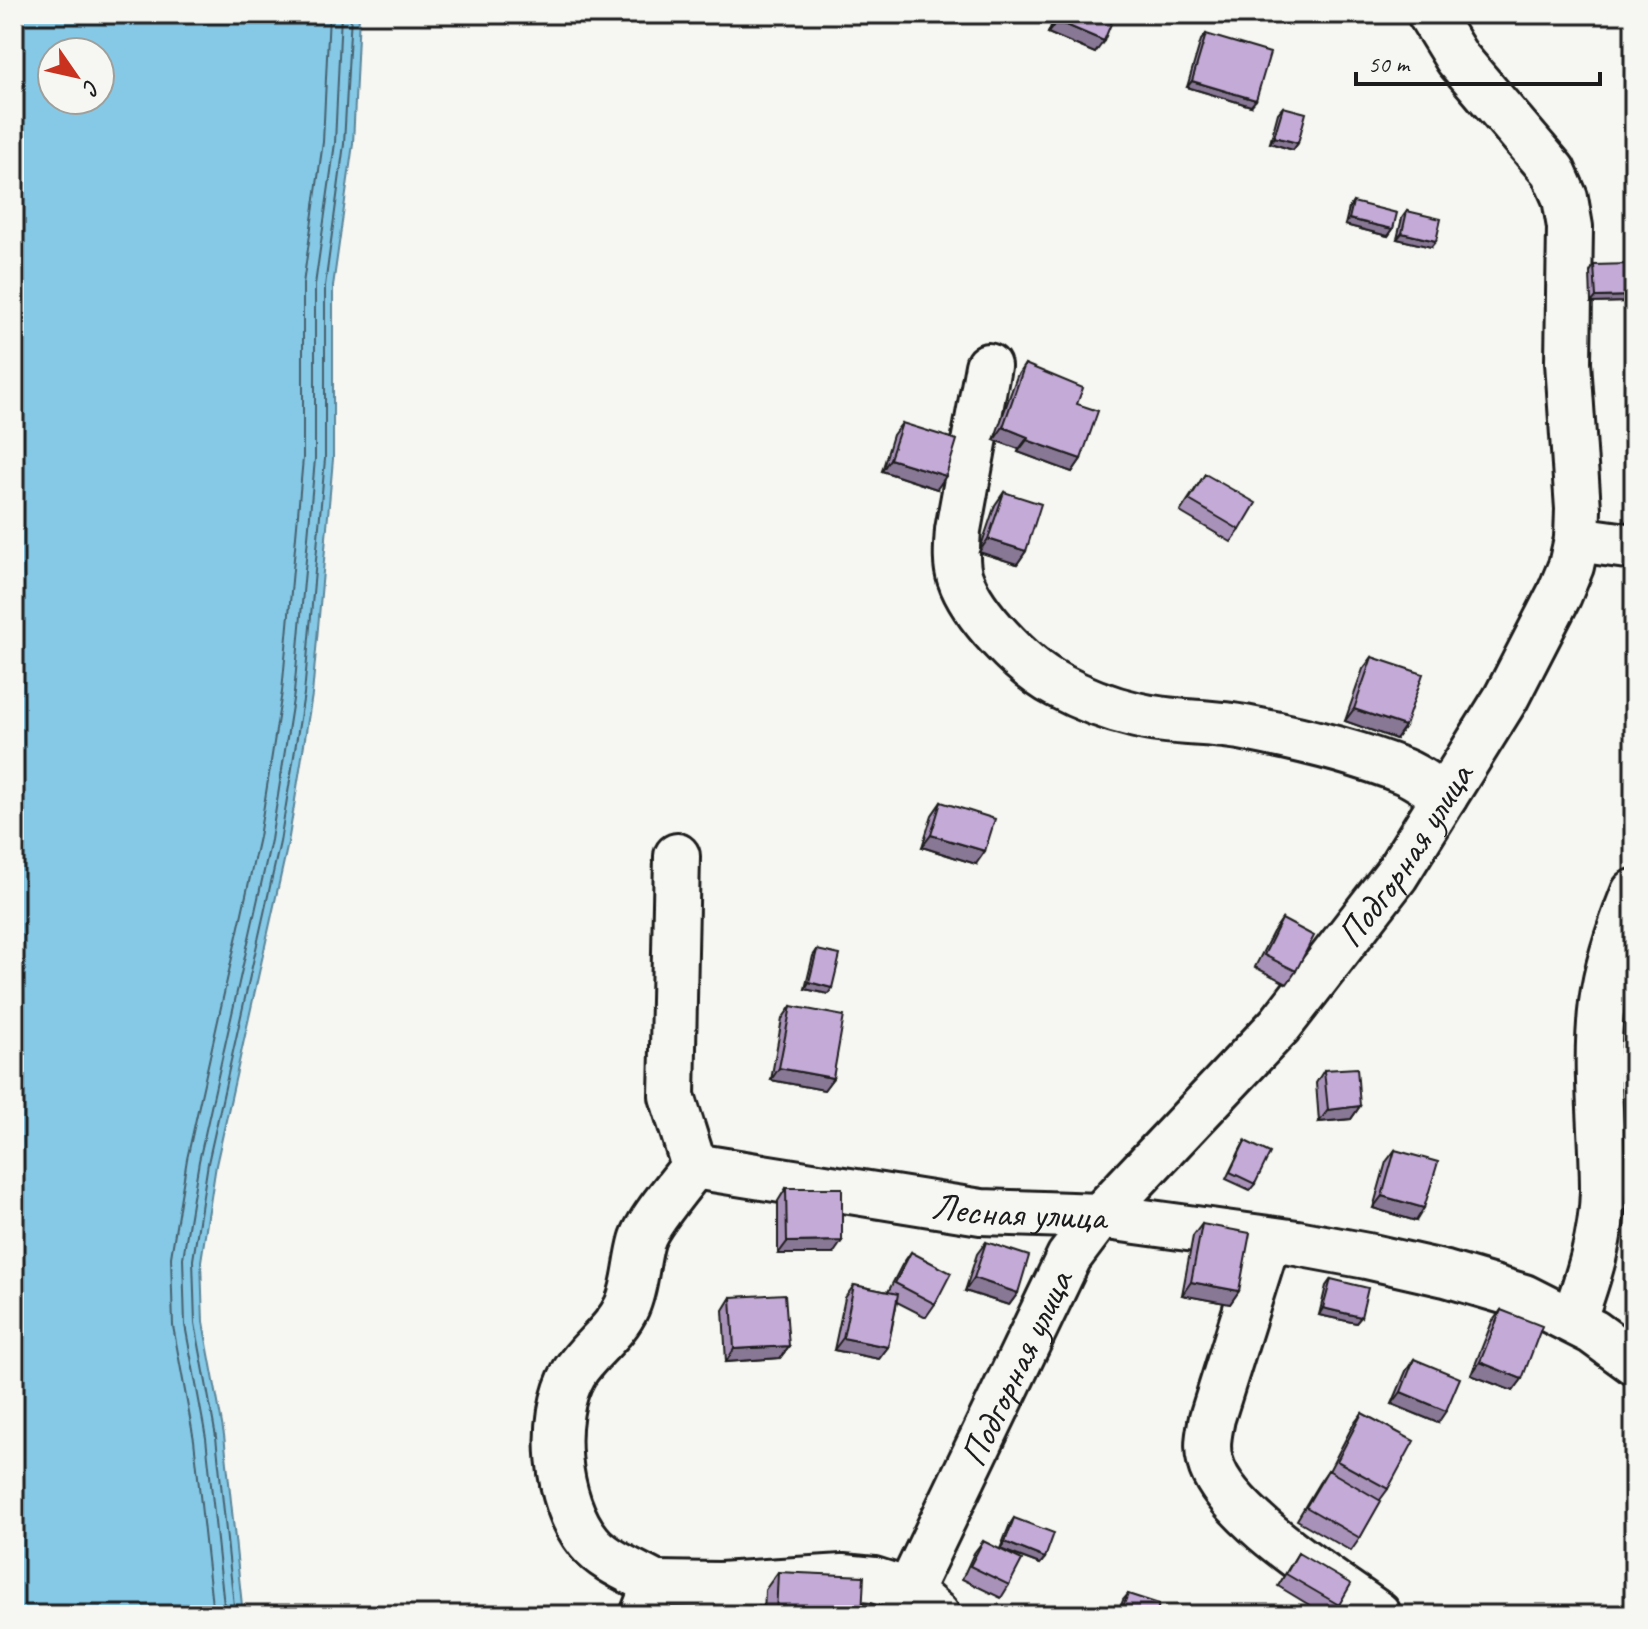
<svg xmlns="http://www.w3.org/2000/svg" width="1648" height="1629" font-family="Caveat,sans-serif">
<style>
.water{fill:#85c9e7;stroke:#5b8496;stroke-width:2;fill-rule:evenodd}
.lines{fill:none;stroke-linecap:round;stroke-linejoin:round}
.shore{stroke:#46616d;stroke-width:2}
.minor-casing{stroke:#1c1c1c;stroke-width:50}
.minor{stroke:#f6f6f2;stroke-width:44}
.wall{fill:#a992b9;stroke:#1c1c1c;stroke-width:2}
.shaded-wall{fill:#897796;stroke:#1c1c1c;stroke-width:2}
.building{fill:#c4aad7;stroke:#1c1c1c;stroke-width:2}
.labels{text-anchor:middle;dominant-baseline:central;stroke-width:6;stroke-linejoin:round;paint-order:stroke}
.street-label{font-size:38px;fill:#1c1c1c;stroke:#f6f6f2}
</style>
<rect width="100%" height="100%" fill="#f6f6f2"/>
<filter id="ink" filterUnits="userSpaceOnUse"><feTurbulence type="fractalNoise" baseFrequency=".0125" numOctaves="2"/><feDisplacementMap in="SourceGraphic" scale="16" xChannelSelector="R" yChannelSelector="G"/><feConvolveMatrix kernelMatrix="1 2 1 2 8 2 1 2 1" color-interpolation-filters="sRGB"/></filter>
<g filter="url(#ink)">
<!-- water -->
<path class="water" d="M14,14H359L353,144L333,286V459L312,695L288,843L216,1165L201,1261L203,1322L224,1435L243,1615H14ZM52,52H100V100H52Z"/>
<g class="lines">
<!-- shore -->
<path class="shore" d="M213,1615L194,1440L173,1326L171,1257L187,1159L259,837L282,692L303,458V284L323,142L329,14
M225,1615L206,1438L185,1325L183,1258L199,1161L271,840L294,693L315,459V285L335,143L341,14
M235,1615L216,1437L195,1323L193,1260L208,1163L280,842L304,694L325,459V286L344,144L351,14"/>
<!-- minor casing -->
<g class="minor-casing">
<g id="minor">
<path d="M988,366L958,530C957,546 955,563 960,578C972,614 1023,667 1057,685C1081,698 1110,709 1136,715C1172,724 1209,721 1245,728C1297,738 1353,751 1403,771C1418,777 1431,788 1445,796"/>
<path d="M1577,539L1634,547"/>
<path id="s1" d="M677,856L672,1096L694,1166L981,1212L1100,1216L1297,1243L1367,1256L1446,1274L1524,1297L1593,1332L1634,1362"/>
<path d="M1268,1240L1212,1418C1209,1433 1206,1447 1210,1461C1223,1514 1333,1581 1378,1614"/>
<path d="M1573,1321C1588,1279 1602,1237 1603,1191C1603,1128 1594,1066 1602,1003C1607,964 1620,927 1634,892"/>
<path d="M655,1584C634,1572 604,1561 589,1542C556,1502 548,1417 574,1373C589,1349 615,1333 627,1306C636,1286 636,1262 642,1241C647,1223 681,1183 694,1166"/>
<path d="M643,1615L655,1584L720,1585L843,1577L874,1580L909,1591"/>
<path id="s2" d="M937,1615L909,1591L1069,1257L1100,1216L1280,1025L1396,875L1506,698L1559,595L1571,566L1577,539L1578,509L1568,362L1570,227L1565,198L1553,171L1457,58L1430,14"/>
</g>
</g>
<!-- minor -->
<use href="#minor" class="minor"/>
</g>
<!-- wall -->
<path class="wall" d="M1056,14H1115L1095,53L1048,33Z
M1206,34L1251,106L1187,87L1201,40Z
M1283,107L1298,143L1293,150L1270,143L1278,113Z
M1353,202L1393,229L1388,236L1345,225L1349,208Z
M1407,211L1431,247L1397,239L1402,218Z
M1594,265L1626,302L1591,303L1590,272Z
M1025,364L1077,404L1081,459L1072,472L1018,452L1019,449L994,440L1017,376Z
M902,423L937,489L882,471L893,435Z
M1205,474L1240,530L1231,542L1180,512Z
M1004,492L1026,551L1017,564L979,552L995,505Z
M1372,657L1405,726L1396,739L1345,721L1363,669Z
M941,802L976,864L922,847L932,815Z
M1282,919L1296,971L1287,984L1255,967L1273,932Z
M817,950L832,988L828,994L805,989L813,956Z
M791,1006L833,1078L824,1090L771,1080L782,1019Z
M1324,1070L1360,1106L1351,1119L1319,1122L1316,1083Z
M1245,1141L1255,1184L1250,1190L1226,1179L1241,1148Z
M1395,1150L1416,1221L1373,1208L1386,1162Z
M786,1188L833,1254H778V1201Z
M1202,1224L1239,1291L1230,1304L1182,1295L1193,1236Z
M986,1242L1018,1293L1009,1305L965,1291L977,1254Z
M911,1252L935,1304L926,1317L897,1302L888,1347L879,1359L834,1350L845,1298L854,1285L888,1292L902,1265Z
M1331,1279L1361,1317L1356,1323L1319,1315L1326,1286Z
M731,1297L789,1346L780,1358L726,1362L723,1310Z
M1501,1310L1522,1379L1513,1391L1471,1375L1492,1322Z
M1414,1359L1438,1423L1392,1404L1406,1371Z
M1362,1413L1388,1489L1380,1500L1360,1538L1351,1551L1297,1520L1319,1483L1328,1470L1329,1471L1353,1425Z
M1014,1518L1045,1558L1040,1564L1000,1549L1010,1524Z
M983,1541L1009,1585L1001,1598L962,1579L974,1553Z
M1298,1553L1339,1605L1332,1615H1326L1278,1586Z
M778,1572L862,1615H764L765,1590Z
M1128,1594L1156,1615H1118L1123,1600Z"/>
<!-- shaded-wall -->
<path class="shaded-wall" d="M1057,21L1104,41L1095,53L1048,33Z
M1192,81L1256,100L1251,106L1187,87Z
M1274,137L1298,143L1293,150L1270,143Z
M1349,219L1393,229L1388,236L1345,225Z
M1402,233L1436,241L1431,247L1397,239Z
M1631,296L1626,302L1591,303L1596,297Z
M1003,427L1028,437L1019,449L994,440Z
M1027,440L1081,459L1072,472L1018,452Z
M890,459L946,476L937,489L882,471Z
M988,539L1026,551L1017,564L979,552Z
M1354,709L1405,726L1396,739L1345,721Z
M931,835L985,851L976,864L922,847Z
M809,982L832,988L828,994L805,989Z
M779,1068L833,1078L824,1090L771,1080Z
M1360,1106L1351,1119L1319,1122L1328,1110Z
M1382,1196L1424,1208L1416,1221L1373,1208Z
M842,1241L833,1254H778L787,1242Z
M974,1278L1018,1293L1009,1305L965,1291Z
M1191,1282L1239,1291L1230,1304L1182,1295Z
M1323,1308L1361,1317L1356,1323L1319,1315Z
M843,1338L888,1347L879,1359L834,1350Z
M789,1346L780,1358L726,1362L734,1349Z
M1480,1362L1522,1379L1513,1391L1471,1375Z
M1401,1392L1446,1411L1438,1423L1392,1404Z
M1005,1542L1045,1558L1040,1564L1000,1549Z"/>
<!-- building -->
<path class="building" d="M1059,14H1115L1104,41L1057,21Z
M1206,34L1270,53L1256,100L1192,81Z
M1283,107L1306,113L1298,143L1274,137Z
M1353,202L1397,213L1393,229L1349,219Z
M1407,211L1441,219L1436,241L1402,233Z
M1629,264L1631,296L1596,297L1594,265Z
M1025,364L1083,388L1077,404L1098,411L1081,459L1027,440L1028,437L1003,427Z
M902,423L957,440L946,476L890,459Z
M1205,474L1256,503L1240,530L1189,500Z
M1004,492L1041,504L1026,551L988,539Z
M1372,657L1423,674L1405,726L1354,709Z
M941,802L995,819L985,851L931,835Z
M1282,919L1314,936L1296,971L1264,955Z
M817,950L840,955L832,988L809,982Z
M791,1006L844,1016L833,1078L779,1068Z
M1357,1068L1360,1106L1328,1110L1324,1070Z
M1245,1141L1270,1153L1255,1184L1230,1172Z
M1395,1150L1438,1162L1424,1208L1382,1196Z
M786,1188H842V1241L787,1242Z
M1202,1224L1250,1233L1239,1291L1191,1282Z
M986,1242L1029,1256L1018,1293L974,1278Z
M911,1252L951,1273L935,1304L895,1283Z
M1331,1279L1368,1288L1361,1317L1323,1308Z
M854,1285L898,1294L888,1347L843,1338Z
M785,1294L789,1346L734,1349L731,1297Z
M1501,1310L1542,1326L1522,1379L1480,1362Z
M1414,1359L1460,1378L1446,1411L1401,1392Z
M1362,1413L1414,1441L1388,1489L1337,1461Z
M1328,1470L1381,1501L1360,1538L1306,1507Z
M1014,1518L1054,1533L1045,1558L1005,1542Z
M983,1541L1022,1560L1009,1585L970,1566Z
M1298,1553L1351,1584L1339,1605L1286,1574Z
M778,1572L864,1576L862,1615H776Z
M1128,1594L1159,1604L1156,1615H1120Z"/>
</g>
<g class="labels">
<!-- street labels -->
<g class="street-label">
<text stroke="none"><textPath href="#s2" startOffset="932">Подгорная улица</textPath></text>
<text stroke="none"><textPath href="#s1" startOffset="642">Лесная улица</textPath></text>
<text stroke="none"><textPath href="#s2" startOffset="284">Подгорная улица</textPath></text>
</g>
</g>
<!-- margin -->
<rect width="1648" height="1629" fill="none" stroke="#f6f6f2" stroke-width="48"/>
<rect x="24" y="24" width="1600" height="1581" fill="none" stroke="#1c1c1c" stroke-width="3" filter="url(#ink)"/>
<!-- north arrow -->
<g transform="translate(76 76) rotate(124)"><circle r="38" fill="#f6f6f2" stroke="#9f9f9c" stroke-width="2"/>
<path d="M0-6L14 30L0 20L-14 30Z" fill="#c8321e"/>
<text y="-12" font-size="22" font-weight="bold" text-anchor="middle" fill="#1c1c1c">С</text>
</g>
<!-- scale -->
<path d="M1356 72v12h244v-12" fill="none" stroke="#1c1c1c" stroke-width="4"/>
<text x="1368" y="72" font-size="24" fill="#1c1c1c" stroke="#f6f6f2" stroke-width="6" paint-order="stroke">50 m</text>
</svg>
